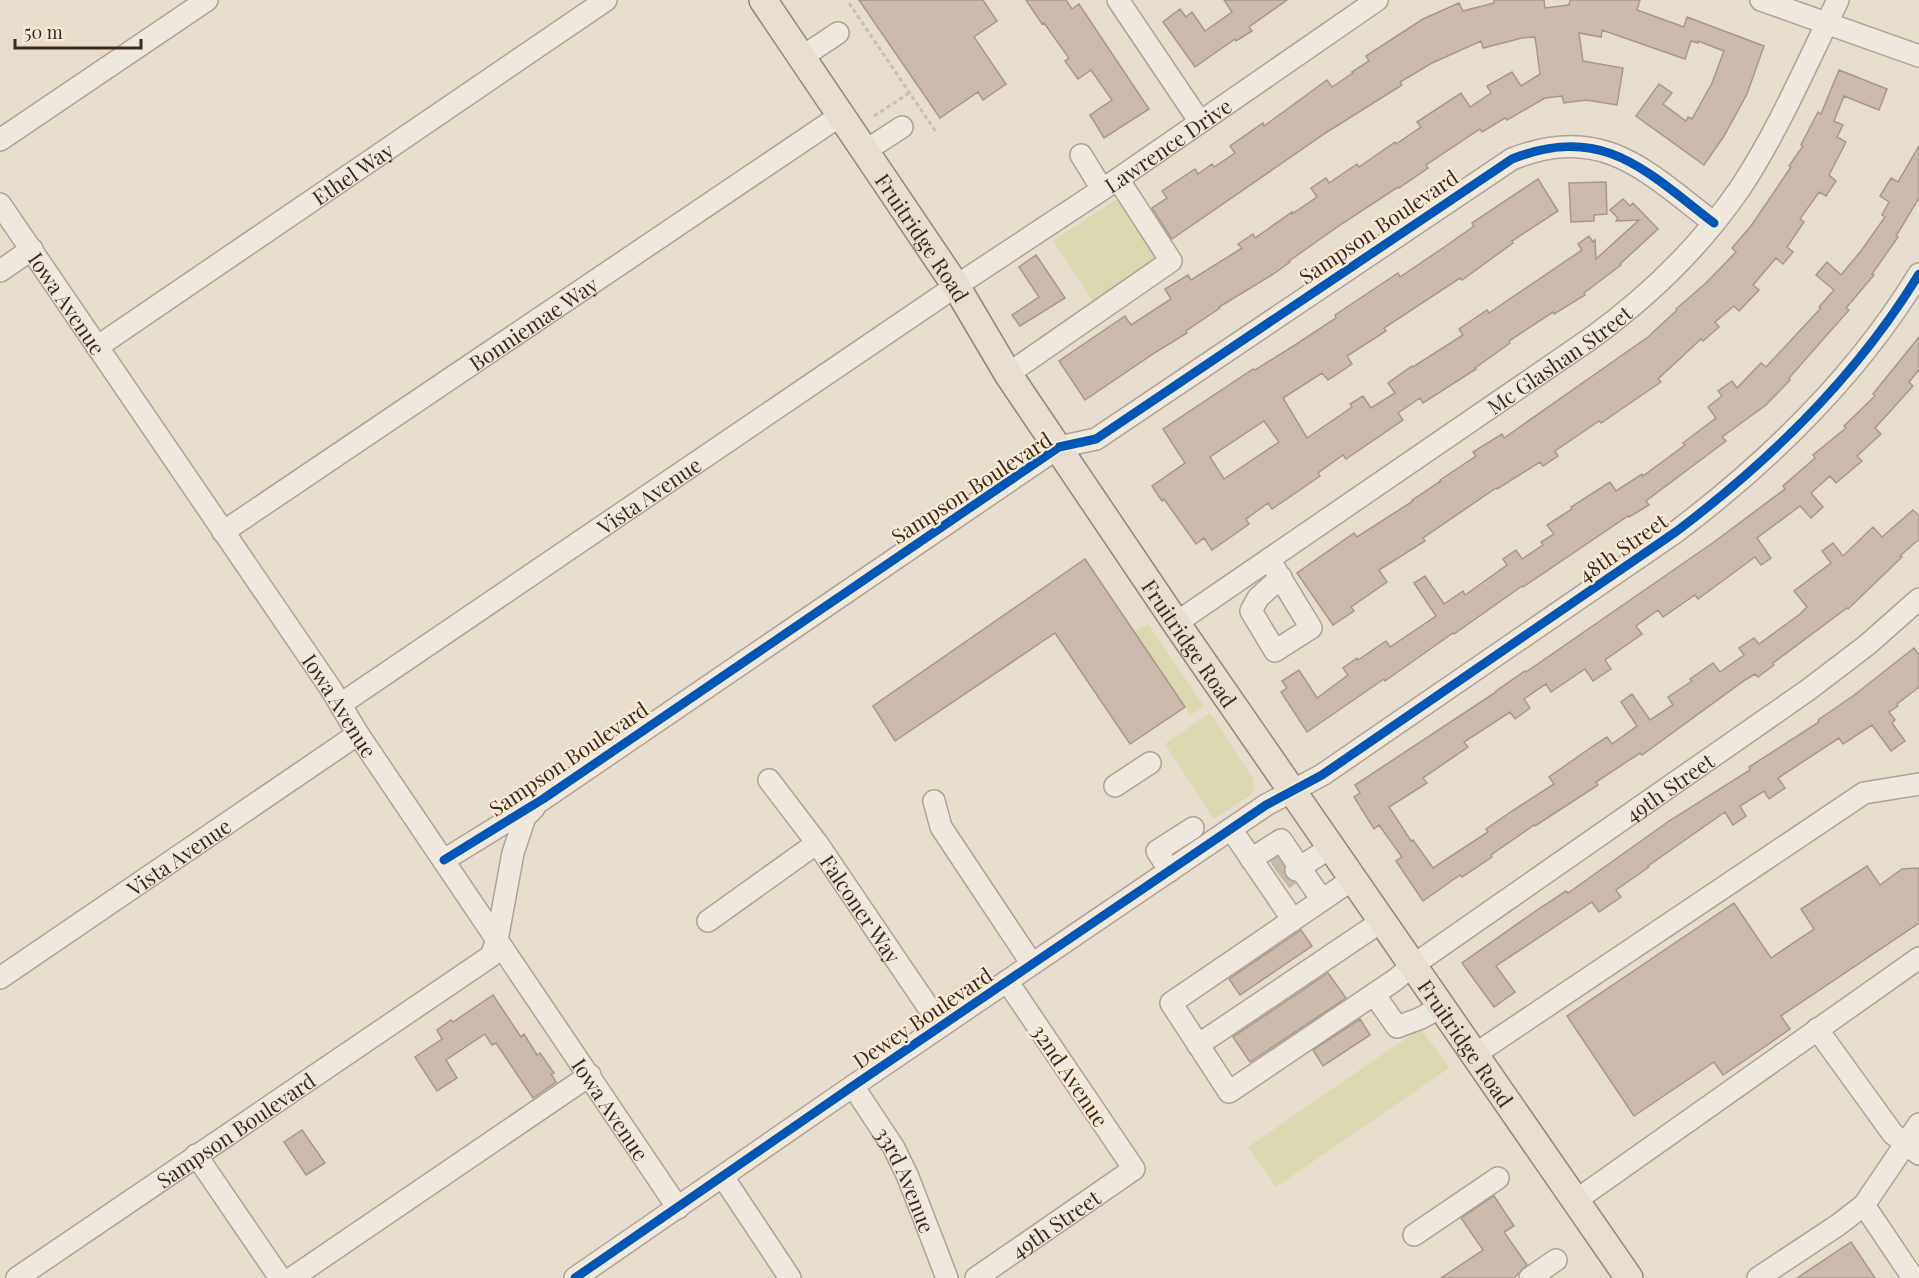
<svg xmlns="http://www.w3.org/2000/svg" width="1919" height="1278" font-family="'Playfair Display',serif">
<style>
.green{fill:#dbd7ae}
.building{fill:#ccbaad;stroke:#a8988c;stroke-width:1.5;fill-rule:evenodd}
.lines{fill:none;stroke-linecap:round;stroke-linejoin:round}
.minor-tunnel{stroke:#c5b9aa;stroke-width:21;stroke-dasharray:21 10;stroke-linecap:butt}
.minor-casing{stroke:#ada296;stroke-width:24}
.major-casing{stroke:#92887d;stroke-width:30}
.path{stroke:#c7bfb6;stroke-width:3;stroke-dasharray:4.5 3;stroke-linecap:butt}
.minor{stroke:#efe8df;stroke-width:21}
.major{stroke:#e7ded0;stroke-width:27}
.cycleway-casing{stroke:#f9ead3;stroke-width:13}
.cycleway{stroke:#0057b8;stroke-width:9}
.labels{text-anchor:middle;dominant-baseline:central;stroke-width:4.5;stroke-linejoin:round;paint-order:stroke}
.street-label{font-size:21px;fill:#3d291d;stroke:#f9ead3}
</style>
<rect width="100%" height="100%" fill="#e7ddcd"/>
<!-- green -->
<path class="green" d="M1120,197L1162,260L1095,304L1053,241Z
M1148,624L1204,706L1191,715L1135,632Z
M1210,713L1253,778L1254,790L1248,797L1214,819L1165,744Z
M1421,1028L1449,1068L1276,1187L1248,1147Z"/>
<!-- building -->
<path class="building" d="M859,0H983L997,21L974,37L1006,84L983,100L978,92L940,118Z
M1026,0H1066L1072,9L1079,4L1149,109L1104,138L1090,115L1112,100L1091,70L1078,79L1065,61L1069,58L1044,23L1042,24Z
M1224,0H1287L1249,27L1252,31L1236,41L1235,39L1195,67L1163,22L1180,9L1186,17L1192,12L1205,31L1232,12Z
M1494,0H1544L1545,8L1569,5L1570,0H1640L1637,10L1684,27L1687,17L1764,46L1747,94L1724,136L1704,165L1636,116L1659,84L1672,93L1663,104L1686,121L1688,117L1692,119L1712,83L1724,51L1698,41V43L1691,41L1685,59L1602,30L1601,37L1579,33L1583,61L1623,68L1617,105L1586,100L1564,103L1562,96L1545,98L1507,120L1505,118L1482,132L1480,129L1426,165L1428,168L1399,188L1398,187L1343,223L1289,261L1290,262L1275,273L1219,307L1220,308L1186,331L1187,333L1156,352L1085,400L1059,361L1125,316L1131,325L1171,299L1165,289L1188,275L1191,280L1242,248L1238,244L1253,234L1255,238L1292,212V214L1317,197L1311,188L1326,178L1329,183L1357,164L1359,167L1395,142L1396,144L1421,127L1417,122L1461,93L1470,107L1491,93L1487,86L1512,72L1521,86L1540,74L1535,37L1522,38L1483,48L1481,41L1432,63L1400,82L1402,85L1327,132L1172,239L1152,208L1167,198L1162,191L1195,169L1198,174L1212,164L1214,167L1235,153L1230,146L1263,123L1264,126L1327,80L1332,87L1353,73L1352,72L1369,61L1366,56L1423,19L1459,3L1463,11L1494,3Z
M1839,70L1887,89L1879,110L1844,96L1834,121L1843,125L1837,137L1846,142L1829,175L1836,181L1826,196L1819,192L1800,219L1804,222L1787,247L1793,252L1783,264L1776,258L1753,285L1759,290L1739,311L1734,306L1715,322L1719,327L1703,341L1701,339L1658,379L1661,382L1601,423L1599,421L1555,451L1558,456L1543,466L1540,462L1497,489L1496,488L1423,538L1425,541L1379,570L1387,582L1351,607L1354,611L1333,625L1297,573L1354,533L1357,537L1413,501L1412,500L1441,481L1440,480L1476,456L1473,452L1502,434L1504,438L1648,337L1677,310L1676,309L1706,283L1736,252L1732,248L1751,226L1791,167L1789,166L1803,146L1801,145L1818,112L1821,114Z
M1919,146V198L1896,236L1898,237L1872,274L1874,275L1846,308L1849,310L1789,378L1790,380L1766,405L1722,437L1726,441L1646,501L1649,505L1629,517L1628,516L1523,587L1522,586L1454,634L1453,633L1385,681L1384,679L1307,732L1281,692L1287,688L1282,681L1299,670L1317,698L1348,675L1343,668L1357,658L1358,660L1386,641L1390,647L1436,616L1414,583L1425,576L1444,604L1463,591L1465,595L1507,565L1503,559L1516,550L1522,559L1543,545L1541,542L1554,534L1547,525L1572,509L1571,507L1610,482L1616,491L1642,474L1643,476L1685,445L1683,443L1716,418L1708,407L1722,396L1718,391L1732,381L1737,388L1761,363L1766,367L1821,308L1819,307L1834,290L1816,275L1827,262L1841,275L1861,251L1885,217L1882,215L1889,202L1880,196L1891,178L1898,182Z
M1538,179L1558,211L1512,241L1513,243L1462,280L1460,278L1384,328L1386,331L1347,356L1352,364L1328,380L1322,373L1283,398L1307,438L1352,407L1350,404L1363,396L1371,408L1395,393L1388,383L1412,366L1413,367L1463,335L1459,329L1487,310L1489,313L1582,250L1578,244L1589,236L1593,242L1595,240L1596,259L1639,220L1616,221L1618,218L1610,210L1623,199L1630,206L1633,203L1658,229L1620,264L1621,265L1584,293L1585,295L1554,314L1553,312L1509,341L1510,343L1475,368L1476,369L1423,403L1420,398L1398,413L1403,420L1346,459L1343,455L1318,473L1320,476L1272,509L1268,503L1246,519L1249,524L1212,550L1204,538L1196,544L1164,499L1162,501L1152,486L1185,463L1163,429L1253,369L1255,370L1295,345L1336,318L1335,315L1398,273L1400,277L1440,250L1474,226L1472,223ZM1264,421L1279,442L1224,479L1210,457Z
M1606,182L1607,214L1594,215V221L1571,222L1569,183Z
M1036,255L1065,298L1020,326L1012,315L1039,297L1019,267Z
M1919,337V370L1909,382L1913,386L1875,428L1881,434L1857,456L1862,461L1836,483L1830,476L1811,493L1823,507L1811,518L1800,506L1757,538L1771,558L1761,565L1755,557L1698,599L1695,595L1663,617L1658,610L1636,626L1642,634L1605,660L1611,669L1593,681L1585,669L1551,692L1546,684L1524,699L1530,708L1515,719L1510,712L1464,742L1468,747L1423,778L1427,783L1389,807L1411,841L1413,840L1433,868L1488,832L1486,829L1512,811L1554,784L1549,777L1593,746L1607,737L1612,744L1637,726L1621,702L1632,694L1650,720L1673,705L1668,697L1692,681L1690,679L1713,663L1720,672L1744,655L1739,648L1754,638L1759,644L1800,614L1807,607L1794,591L1831,563L1822,551L1833,543L1843,556L1873,527L1882,537L1913,510L1919,516V539L1900,556L1902,557L1848,609L1847,608L1773,663L1774,665L1758,677L1755,674L1745,680L1642,755L1640,753L1596,782L1598,785L1535,826L1534,825L1491,855L1492,857L1462,877L1460,875L1423,901L1396,861L1402,857L1379,825L1374,829L1354,797L1360,793L1355,785L1496,692V691L1525,671L1526,672L1714,542L1785,489L1783,486L1815,458L1813,455L1846,428L1844,426L1875,396L1873,394Z
M1085,559L1185,707L1130,744L1055,633L895,741L873,706Z
M1914,648L1919,655V687L1897,704L1898,706L1889,712L1895,720L1892,723L1905,741L1891,751L1872,725L1843,744L1839,738L1778,778L1785,788L1769,799L1764,791L1740,806L1746,816L1733,825L1725,812L1648,866L1649,867L1616,890L1621,897L1599,912L1592,902L1496,966L1515,992L1494,1007L1462,963L1537,910L1566,891L1568,893L1669,821L1750,770L1749,767L1819,722L1818,720L1853,696Z
M1867,866L1880,885L1902,869L1919,868V923L1781,1016L1790,1029L1763,1048L1723,1075L1714,1062L1634,1116L1567,1016L1734,903L1771,958L1814,929L1801,909Z
M1301,930L1312,946L1240,995L1229,979Z
M1328,973L1346,998L1250,1062L1233,1037Z
M493,995L521,1037L524,1034L537,1055L540,1053L554,1073L551,1074L556,1082L533,1098L496,1043L492,1045L485,1034L446,1060L457,1078L437,1091L415,1057L442,1039L437,1030L451,1020L453,1022Z
M1360,1019L1370,1035L1323,1066L1313,1050Z
M302,1130L325,1163L306,1175L284,1142Z
M1494,1196L1514,1226L1504,1232L1527,1265L1514,1278H1441L1483,1250L1461,1218Z
M1851,1242L1875,1278H1797Z"/>
<g class="lines">
<!-- minor-tunnel -->
<path class="minor-tunnel" d="M1271,863L1285,854
M1283,880L1296,870"/>
<!-- minor casing -->
<g class="minor-casing">
<g id="minor">
<path d="M1118,0L1200,122"/>
<path d="M1761,0L1919,56"/>
<path d="M802,57L838,33"/>
<path d="M0,140L207,0"/>
<path d="M865,151L902,127"/>
<path d="M1081,155L1102,189"/>
<path id="s1" d="M0,204L331,689L358,734L678,1208"/>
<path d="M0,271L32,249"/>
<path id="s2" d="M97,347L606,0"/>
<path d="M1008,374L1171,261L1118,179"/>
<path id="s3" d="M223,532L841,115"/>
<path d="M1269,559L1311,628L1275,651L1251,611L1258,598L1281,577"/>
<path id="s4" d="M1176,623L1590,339C1648,297 1700,247 1741,187C1779,129 1807,63 1838,0"/>
<path id="s5" d="M341,704L956,286L1118,179L1377,0"/>
<path d="M769,780L817,843"/>
<path d="M1115,786L1150,763"/>
<path d="M934,801L941,827L1032,964"/>
<path d="M1231,829L1293,920"/>
<path d="M1251,859L1281,840L1322,900"/>
<path d="M444,860L543,799L1059,447L1096,439L1512,159C1603,123 1646,171 1714,223"/>
<path d="M1296,870L1331,847"/>
<path d="M1170,871L1157,851L1193,828"/>
<path id="s6" d="M1353,879L1171,1003L1229,1092L1395,980L1412,966L1808,690L1867,645L1919,599"/>
<path id="s7" d="M708,921L817,843L941,1026"/>
<path id="s8" d="M0,978L358,734"/>
<path d="M1374,994L1397,1027L1421,1018L1441,1007"/>
<path d="M1817,1029L1893,1134L1919,1154"/>
<path d="M1198,1045L1382,921"/>
<path d="M1474,1055L1864,793L1919,784"/>
<path id="s9" d="M853,1086L894,1148L908,1177L947,1278"/>
<path d="M196,1155L280,1278"/>
<path d="M723,1177L790,1278"/>
<path d="M1575,1201L1919,958"/>
<path d="M1864,1205L1913,1278"/>
<path d="M1414,1235L1498,1178"/>
<path id="s10" d="M17,1278L491,956L497,940L513,853L525,817L534,808"/>
<path d="M292,1278L590,1075"/>
<path d="M575,1278L853,1086L1266,805L1322,775L1677,531C1772,459 1857,376 1919,274"/>
<path id="s11" d="M976,1278L1134,1169L1007,981"/>
<path d="M1530,1278L1556,1260"/>
<path d="M1758,1278L1838,1225L1864,1205L1919,1124"/>
</g>
</g>
<!-- major casing -->
<g class="major-casing">
<g id="major">
<path id="s12" d="M763,0L956,286L1008,374L1176,623L1629,1278"/>
</g>
</g>
<!-- path -->
<path class="path" d="M849,3L936,132
M874,116L909,93"/>
<!-- minor -->
<use href="#minor" class="minor"/>
<!-- major -->
<use href="#major" class="major"/>
<!-- cycleway casing -->
<g class="cycleway-casing">
<path id="cycleway" d="M444,860L543,799L1059,447L1096,439L1512,159C1603,123 1646,171 1714,223
M575,1278L853,1086L1266,805L1322,775L1677,531C1772,459 1857,376 1919,274"/>
</g>
<!-- cycleway -->
<use href="#cycleway" class="cycleway"/>
</g>
<g class="labels">
<!-- street labels -->
<g class="street-label">
<text stroke="none"><textPath href="#s5" startOffset="998">Lawrence Drive</textPath></text>
<text stroke="none"><textPath href="#s2" startOffset="309">Ethel Way</textPath></text>
<text transform="translate(1378 226) rotate(-34)">Sampson Boulevard</text>
<text stroke="none"><textPath href="#s12" startOffset="286">Fruitridge Road</textPath></text>
<text stroke="none"><textPath href="#s1" startOffset="120">Iowa Avenue</textPath></text>
<text stroke="none"><textPath href="#s3" startOffset="374">Bonniemae Way</textPath></text>
<text stroke="none"><textPath href="#s4" startOffset="465">Mc Glashan Street</textPath></text>
<text transform="translate(971 487) rotate(-33)">Sampson Boulevard</text>
<text stroke="none"><textPath href="#s5" startOffset="372">Vista Avenue</textPath></text>
<text transform="translate(1622 547) rotate(-35)">48th Street</text>
<text stroke="none"><textPath href="#s12" startOffset="772">Fruitridge Road</textPath></text>
<text stroke="none"><textPath href="#s1" startOffset="606">Iowa Avenue</textPath></text>
<text transform="translate(568 758) rotate(-34)">Sampson Boulevard</text>
<text stroke="none"><textPath href="#s6" startOffset="862">49th Street</textPath></text>
<text stroke="none"><textPath href="#s8" startOffset="216">Vista Avenue</textPath></text>
<text stroke="none"><textPath href="#s7" startOffset="213">Falconer Way</textPath></text>
<text transform="translate(922 1017) rotate(-34)">Dewey Boulevard</text>
<text stroke="none"><textPath href="#s12" startOffset="1258">Fruitridge Road</textPath></text>
<text transform="translate(1071 1075) rotate(56)">32nd Avenue</text>
<text stroke="none"><textPath href="#s1" startOffset="1092">Iowa Avenue</textPath></text>
<text stroke="none"><textPath href="#s10" startOffset="264">Sampson Boulevard</textPath></text>
<text stroke="none"><textPath href="#s9" startOffset="108">33rd Avenue</textPath></text>
<text stroke="none"><textPath href="#s11" startOffset="96">49th Street</textPath></text>
</g>
</g>
<!-- scale -->
<path d="M15 39v9h126v-9" fill="none" stroke="#3d291d" stroke-width="3"/>
<text x="24" y="39" font-size="18" fill="#3d291d" stroke="#f9ead3" stroke-width="4.5" paint-order="stroke">50 m</text>
</svg>
